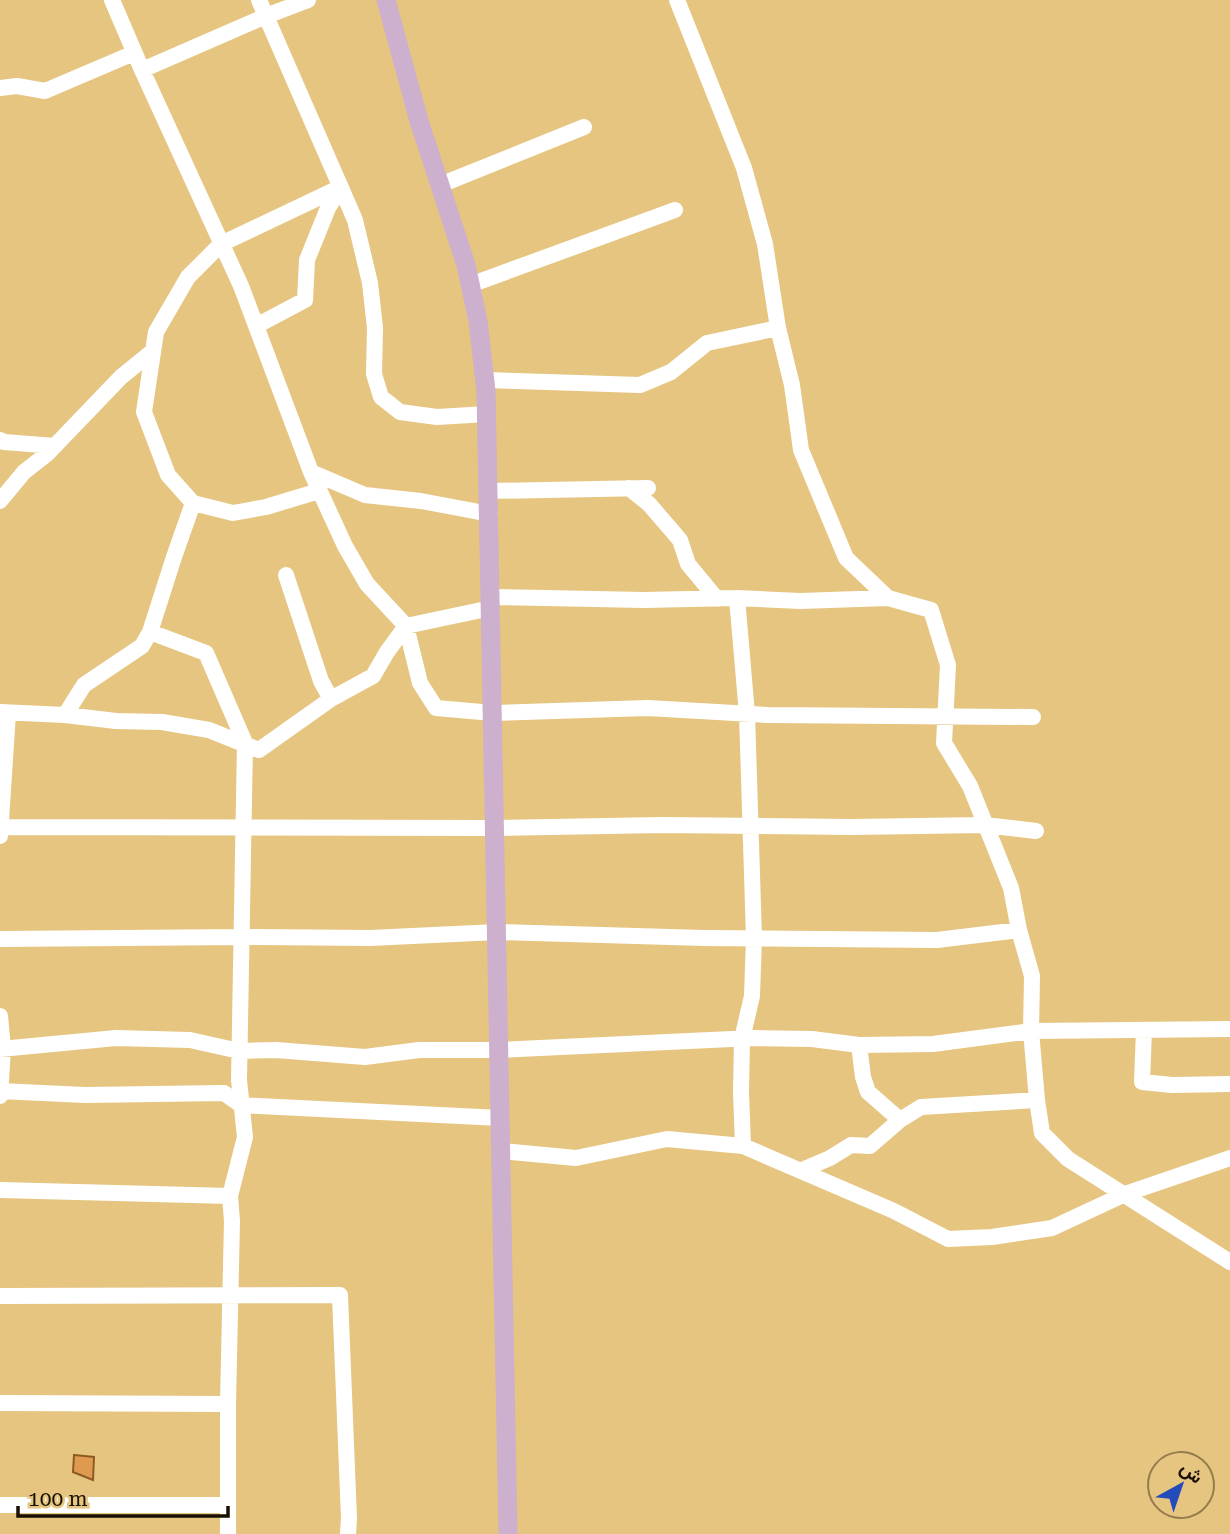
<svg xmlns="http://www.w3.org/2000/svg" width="1230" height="1534" font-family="'Roboto Serif',Vazirmatn,serif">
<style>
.building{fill:#e09a50;stroke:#8c5a24;stroke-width:2}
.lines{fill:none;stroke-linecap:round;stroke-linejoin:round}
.minor{stroke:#fff;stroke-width:16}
.major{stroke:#cdafce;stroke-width:19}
</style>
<rect width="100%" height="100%" fill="#e6c580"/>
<!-- building -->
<path class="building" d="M74,1455L94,1457L93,1480L73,1472Z"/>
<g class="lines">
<!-- minor -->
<path class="minor" d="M112,0L142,70L241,286L311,472L365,495L421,501L490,514
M259,0L355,220L370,283L375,328L374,374L381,397L400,412L437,417L487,414
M677,0L744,168L765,244L778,328L792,385L801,450L846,558L888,598L931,610L948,665L944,743L970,786L1011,888L1019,930L1032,976L1031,1031L1037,1100L1042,1133L1068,1159L1230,1262
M142,70L266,16L308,0
M0,88L17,86L45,91L134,53
M440,185L584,127
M470,285L675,210
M256,326L305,300L307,260L328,208L341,187L221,244L188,277L156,332L144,412L168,475L193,503L233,513L266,507L319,491
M485,380L640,385L671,372L707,343L778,328
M0,440L4,442L55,446
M311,472L345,546L367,584L406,626L420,683L436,708L493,713L648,708L767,715L1033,717
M629,488L649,504L680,540L688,564L717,599
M489,491L648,488
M0,501L24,472L47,454L121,377L153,351
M286,575L321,681L331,699
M491,597L644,600L737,598L800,601L888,598
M737,598L747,714L754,938L752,996L742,1039L741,1092L743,1146
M150,632L206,653L245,743L239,1080L245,1137L230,1196L232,1221L228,1404V1534
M0,712L65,715L116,721L162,722L209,730L259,750L331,699L373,676L387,652L406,626L491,608
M65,715L84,685L142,646L150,632L174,557L193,503
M0,827L495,828L662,825L851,827L985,825L1036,831
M0,836L8,713
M0,939L241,937L370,938L497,932L704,938L937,940L1019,930
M0,1016L3,1048L0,1096
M1144,1030L1142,1082L1172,1085L1230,1084
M859,1045L863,1077L868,1092L900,1120
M0,1049L116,1038L190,1040L239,1051L276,1050L365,1057L419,1050H499L753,1038L812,1039L859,1045L933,1044L1031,1031L1230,1029
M0,1091L85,1095L224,1093L241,1105L500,1118
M501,1151L576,1158L667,1139L743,1146L894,1211L948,1239L992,1237L1052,1228L1125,1194L1230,1158
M802,1170L830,1158L851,1145L870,1146L900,1120L921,1107L1037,1100
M0,1190L230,1196
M0,1296L340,1295L349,1518L348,1534
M0,1403L228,1404
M0,1505H228"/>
<!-- major -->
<path class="major" d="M386,0L419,121L466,265L478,321L486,391L508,1534"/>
</g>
<!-- north arrow -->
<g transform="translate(1181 1485) rotate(40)"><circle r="33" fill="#e6c580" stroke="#947c4d" stroke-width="2"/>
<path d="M0-5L12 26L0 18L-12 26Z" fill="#234bb9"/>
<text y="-10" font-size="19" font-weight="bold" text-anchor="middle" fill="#190f00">ش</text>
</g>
<!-- scale -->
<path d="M18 1506v10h210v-10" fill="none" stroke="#190f00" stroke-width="3.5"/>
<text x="28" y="1506" font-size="21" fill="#190f00" stroke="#e6c580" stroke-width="5" paint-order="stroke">100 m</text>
</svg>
